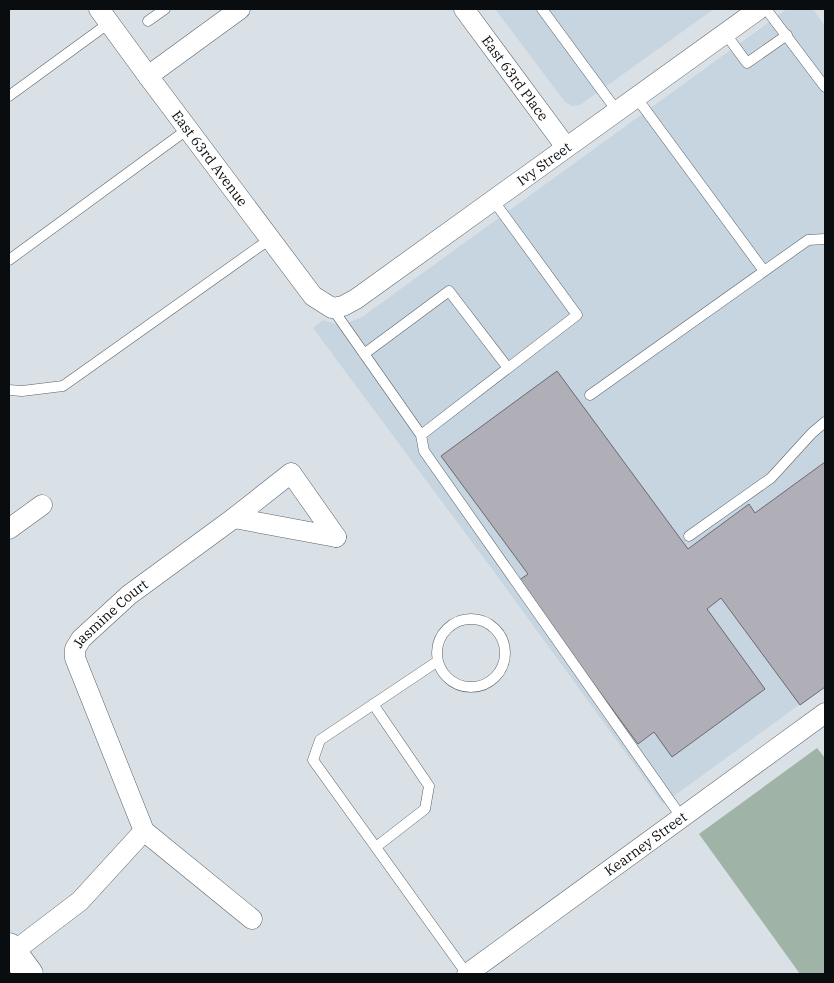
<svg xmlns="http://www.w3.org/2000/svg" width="834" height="983" font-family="'IBM Plex Serif',serif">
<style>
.built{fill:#c7d5e1}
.green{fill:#9fb3a7}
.building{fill:#b0aeb6;stroke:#6b6971}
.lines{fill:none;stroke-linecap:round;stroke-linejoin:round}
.lane-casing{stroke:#5b6267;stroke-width:11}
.street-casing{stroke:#5b6267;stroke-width:21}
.secondary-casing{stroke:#5b6267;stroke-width:29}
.lane{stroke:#fff;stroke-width:10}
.street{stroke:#fff;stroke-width:20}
.secondary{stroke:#fff;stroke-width:28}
.labels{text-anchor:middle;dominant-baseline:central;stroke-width:4.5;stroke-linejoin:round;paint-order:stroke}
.street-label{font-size:14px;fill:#0a0d0f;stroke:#e6eef4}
</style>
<rect width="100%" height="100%" fill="#d9e1e7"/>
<!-- built -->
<path class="built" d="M495,9H714L580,105L572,106L565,102Z
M787,9H813L825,26V686L663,804L489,565L313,328L323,320L336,324L350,322L362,317Z"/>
<!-- green -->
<path class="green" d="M817,748L825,758V974H800L699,834Z"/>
<!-- building -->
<path class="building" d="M557,371L688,549L749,504L755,513L825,462V687L800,705L721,598L707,609L765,689L672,757L654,732L638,744L518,581L528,574L441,456Z"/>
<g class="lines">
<!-- lane casing -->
<g class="lane-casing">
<path id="lane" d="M542,9L617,111
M766,9L825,87
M148,21L165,9
M725,33L747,63L787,35
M9,96L109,23
M636,97L764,271
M9,260L188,129
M332,308L421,435L577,315L493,200
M364,354L449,291L508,368
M9,390L22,391L63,386L270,239
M590,395L808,240L825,239
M421,435L424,451L682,818
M689,536L771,478L812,433L825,422
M437 653a34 34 0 1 1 68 0a34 34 0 1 1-68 0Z
M438,661L320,740L313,760L467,974
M373,704L429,786L425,809L376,847"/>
</g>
<!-- street casing -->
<g class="street-casing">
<g id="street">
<path id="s1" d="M99,9L148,76L313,296L332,308L343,306L356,299L759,9"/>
<path id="s2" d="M464,9L566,147"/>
<path d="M148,76L240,9"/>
<path d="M234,518L336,537"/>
<path d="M9,529L42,505"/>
<path id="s3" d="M252,919L144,831L75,658V649L81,639L129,595L234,518L291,473L336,537"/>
<path d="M13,952L80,901L144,831"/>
<path id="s4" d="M467,974L825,713"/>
</g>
</g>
<!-- secondary casing -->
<g class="secondary-casing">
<path id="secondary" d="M9,947L29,974"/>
</g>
<!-- lane -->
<use href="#lane" class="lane"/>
<!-- street -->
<use href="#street" class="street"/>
<!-- secondary -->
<use href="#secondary" class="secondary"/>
</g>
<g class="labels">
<!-- street labels -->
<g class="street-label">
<text stroke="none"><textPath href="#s2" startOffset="86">East 63rd Place</textPath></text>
<text stroke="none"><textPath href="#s1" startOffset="186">East 63rd Avenue</textPath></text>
<text stroke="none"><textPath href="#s1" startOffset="638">Ivy Street</textPath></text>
<text stroke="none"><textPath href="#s3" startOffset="385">Jasmine Court</textPath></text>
<text stroke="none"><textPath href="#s4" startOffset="221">Kearney Street</textPath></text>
</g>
</g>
<!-- border -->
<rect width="834" height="983" fill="none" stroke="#0a0d0f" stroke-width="20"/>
</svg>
